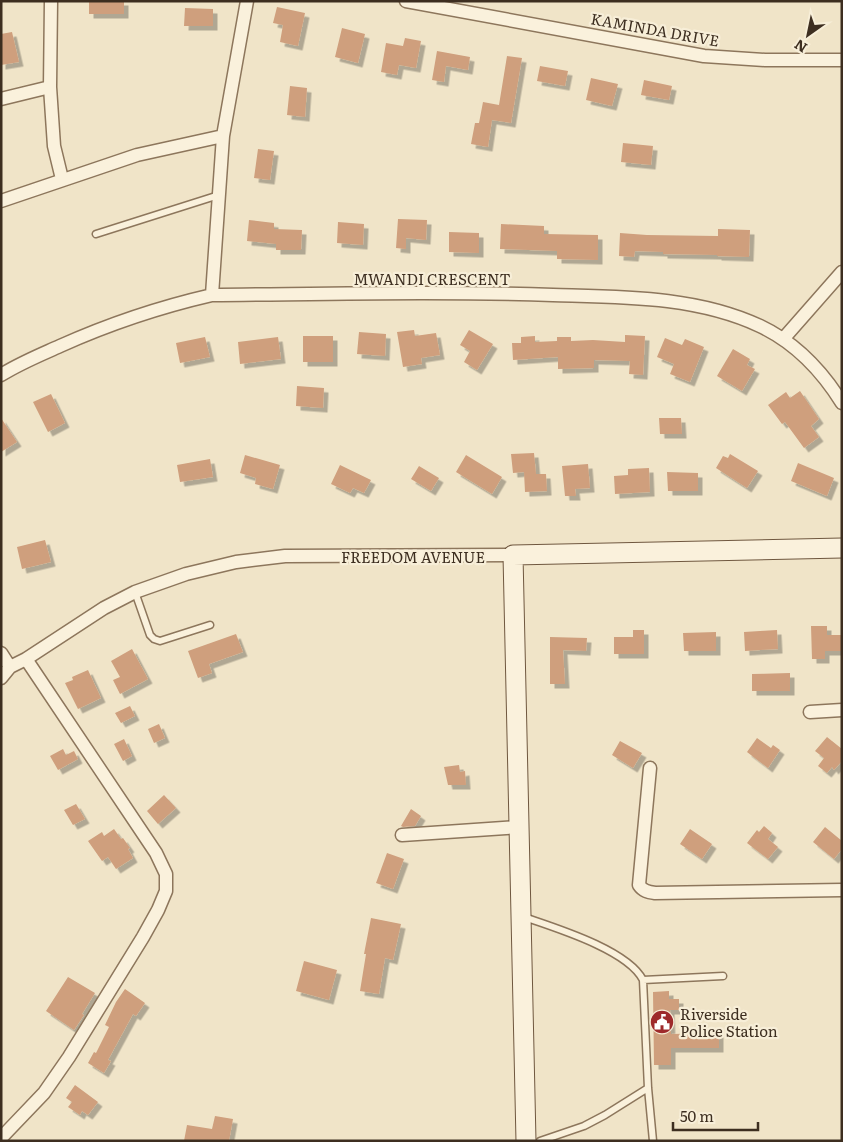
<svg xmlns="http://www.w3.org/2000/svg" width="843" height="1142" font-family="Literata,serif">
<style>
.building{fill:#cf9f7d;filter:url(#shadow)}
.lines{fill:none;stroke-linecap:round;stroke-linejoin:round}
.service-casing{stroke:#8d765c;stroke-width:9}
.minor-casing{stroke:#8d765c;stroke-width:15}
.secondary-casing{stroke:#6f573f;stroke-width:21}
.service{stroke:#faf1dc;stroke-width:6}
.minor{stroke:#faf1dc;stroke-width:12}
.secondary{stroke:#faf1dc;stroke-width:19}
.labels{text-anchor:middle;dominant-baseline:central;stroke-width:4.5;stroke-linejoin:round;paint-order:stroke}
.street-label{font-size:15px;fill:#3d2e20;stroke:#f7eed8}
.poi-label{font-size:15px;fill:#3d2e20;stroke:#f7eed8;text-anchor:start}
</style>
<defs>
<filter id="shadow"><feDropShadow dx="4.5" dy="4.5" stdDeviation="0" flood-color="#0004"/></filter>
</defs>
<rect width="100%" height="100%" fill="#f0e4c8"/>
<!-- building -->
<path class="building" d="M89,1H124V14H89Z
M277,7L305,13L298,46L280,42L283,25L273,23Z
M185,8L213,9V26H184Z
M342,28L365,34L358,63L335,57Z
M12,32L19,62L1,65V34Z
M405,38L421,41L416,68L399,65L397,75L381,72L386,43L403,46Z
M437,51L470,57L468,70L446,66L444,82L432,80Z
M507,56L522,58L511,123L492,120L488,147L471,144L475,123H479L483,102L499,105Z
M540,66L568,71L565,86L537,81Z
M591,78L618,84L612,106L586,100Z
M644,80L672,86L669,100L641,95Z
M290,86L307,88L305,117L287,115Z
M623,143L653,146L651,165L621,162Z
M258,149L274,151L270,180L254,178Z
M398,219L427,220L426,240L406,238V249L396,248Z
M249,220L274,223V229L302,230L301,250H276V244L247,241Z
M338,222L364,224L363,245L337,243Z
M501,224L544,226V234L598,235V260L557,259V251L500,249Z
M718,229L750,230L749,257L717,256V255L663,254V252L635,251L634,257L619,256L620,233L647,235L718,236Z
M449,232L479,233V253L449,252Z
M414,330L415,336L436,333L440,355L421,358L422,364L403,367L397,332Z
M469,330L493,344L477,370L464,362L470,351L460,345Z
M359,332L386,334L385,356L357,354Z
M625,335L645,336L643,375L629,374L630,361L594,360V368L558,369V357L513,360L512,343H521V337L535,336V342L557,341V337H571V341L593,340L625,342Z
M303,336H333V362H303Z
M205,337L210,357L180,363L176,343Z
M278,337L281,359L240,364L238,342Z
M665,338L682,345L685,339L704,347L690,382L670,374L674,364L657,357Z
M733,349L750,359L747,365L755,369L742,391L717,376Z
M297,386L324,388L323,408L296,406Z
M800,391L819,419L811,426L819,437L804,448L785,422L782,424L768,405L786,392L790,398Z
M51,394L65,423L48,432L33,402Z
M1,418L17,442L1,452Z
M659,418H681L682,434H660Z
M534,453L536,474H546L547,491L525,492L524,472L513,473L511,454Z
M730,454L758,471L747,488L716,468L723,456L728,458Z
M245,455L280,465L273,489L255,484L256,478L240,473Z
M466,455L502,477L492,494L456,472Z
M210,459L213,477L180,482L177,465Z
M798,463L834,478L827,496L791,481Z
M588,464L590,488L575,489L576,496H565L562,466Z
M340,465L371,480L364,493L353,488L350,493L331,484Z
M419,466L439,478L431,491L411,479Z
M649,468L650,492L615,494L614,476L628,475V469Z
M667,472L698,473V491H668Z
M45,540L51,562L22,569L17,547Z
M811,626H827V635H842V651H825V659H812Z
M633,630H644V654H614V637H633Z
M777,630L778,649L745,651L744,632Z
M716,632V651H684L683,633Z
M236,634L243,652L209,664L212,673L198,678L188,651Z
M550,637L587,638L586,651L563,650L565,684H550Z
M132,649L148,679L120,694L113,680L120,677L111,661Z
M88,670L101,698L78,709L65,683L73,680L72,677Z
M790,673V691H752V674Z
M130,706L135,716L121,723L115,713Z
M159,724L165,738L154,743L148,729Z
M827,737L842,749V761L834,770L832,767L827,773L818,766L824,758L815,751Z
M757,738L771,748L773,745L780,750L768,768L747,752Z
M124,739L132,756L123,761L114,744Z
M620,741L642,753L633,768L612,755Z
M63,749L66,755L74,751L78,759L58,770L50,756Z
M459,765L460,772L465,771L466,785H448L444,767Z
M164,795L176,808L158,824L147,811Z
M76,804L85,819L73,825L64,810Z
M411,809L421,816L415,826L403,827L401,826Z
M764,826L772,833L768,839L778,847L768,859L747,843L757,830L759,832Z
M825,827L842,841V849L834,859L813,842Z
M114,829L121,839L123,838L130,848L128,849L133,858L116,869L108,857L102,861L88,841L102,832L104,836Z
M690,829L712,844L702,859L680,844Z
M387,853L404,859L393,889L376,883Z
M371,918L401,924L393,960L385,958L379,994L360,991L366,954H364Z
M304,961L337,970L329,1000L296,991Z
M68,977L95,993L82,1014L84,1015L74,1030L46,1011Z
M125,989L145,1003L136,1016L133,1014L108,1060L111,1061L104,1073L88,1063L94,1052L96,1053L109,1027L105,1025L116,1002Z
M669,991V999H679V1010H670L671,1034L719,1033V1048H671V1065H654L653,992Z
M75,1085L98,1102L88,1115L82,1111L80,1115L68,1107L72,1102L66,1098Z
M215,1116L233,1119L229,1141H184L187,1125L212,1129Z"/>
<g class="lines">
<!-- service casing -->
<g class="service-casing">
<path id="service" d="M96,234L219,195
M135,592L150,635L154,639L160,641L210,625
M524,917C556,928 628,950 643,980L648,1088L653,1141
M643,980L723,976
M540,1141L584,1126L605,1115L648,1088"/>
</g>
<!-- minor casing -->
<g class="minor-casing">
<path id="minor" d="M406,1L704,56L765,60H842
M50,87L54,146L62,179
M1,99L50,87L51,1
M1,201L137,155L223,136
M212,295L223,136L247,1
M784,338L842,272
M1,375C20,363 40,355 60,346C109,324 160,307 212,295C326,294 439,291 553,295C622,297 696,296 760,326C794,342 822,371 842,403
M1,653L10,667
M1,678L10,667L26,659L104,608L135,592L186,574L236,562L285,556L513,555
M810,712L842,710
M650,768L639,885C643,891 648,892 655,893L842,890
M402,835L519,827
M1,1138L44,1093L69,1057L143,937L158,910L166,891V874L156,853L26,659"/>
</g>
<!-- secondary casing -->
<g class="secondary-casing">
<path id="secondary" d="M526,1141L513,555L842,548"/>
</g>
<!-- service -->
<use href="#service" class="service"/>
<!-- minor -->
<use href="#minor" class="minor"/>
<!-- secondary -->
<use href="#secondary" class="secondary"/>
</g>
<!-- icons -->
<defs>
<g id="civic-disc" transform="scale(1.25)"><circle r="9.5" fill="#9e2a2b" stroke="#f7eed8"/><path d="M-.6-6.5H3V-4.5H.6V-3L4-1V1h2V6H-6V1h2V-1L-.6-3ZM-1.2 2.5V6h2.4V2.5Z" fill="#fff"/></g>
</defs>
<g fill-rule="evenodd">
<use href="#civic-disc" x="662" y="1022"/>
</g>
<g class="labels">
<!-- street labels -->
<g class="street-label">
<text transform="translate(655 29) rotate(10)">KAMINDA DRIVE</text>
<text x="432" y="278">MWANDI CRESCENT</text>
<text x="413" y="556">FREEDOM AVENUE</text>
</g>
<!-- poi labels -->
<g class="poi-label">
<text x="680" y="1013">Riverside<tspan x="680" dy="17">Police Station</tspan></text>
</g>
</g>
<!-- border -->
<rect width="843" height="1142" fill="none" stroke="#3d2e20" stroke-width="5"/>
<!-- north arrow -->
<g transform="translate(808 35) rotate(213)" stroke="#f7eed8" stroke-width="4" paint-order="stroke">
<path d="M0-4L9 19L0 12L-9 19Z" fill="#3d2e20"/>
<text y="-8" font-size="14" font-weight="bold" text-anchor="middle" fill="#3d2e20">N</text>
</g>
<!-- scale -->
<path d="M673 1122v8h85v-8" fill="none" stroke="#3d2e20" stroke-width="2.5"/>
<text x="680" y="1122" font-size="15" fill="#3d2e20" stroke="#f7eed8" stroke-width="4" paint-order="stroke">50 m</text>
</svg>
